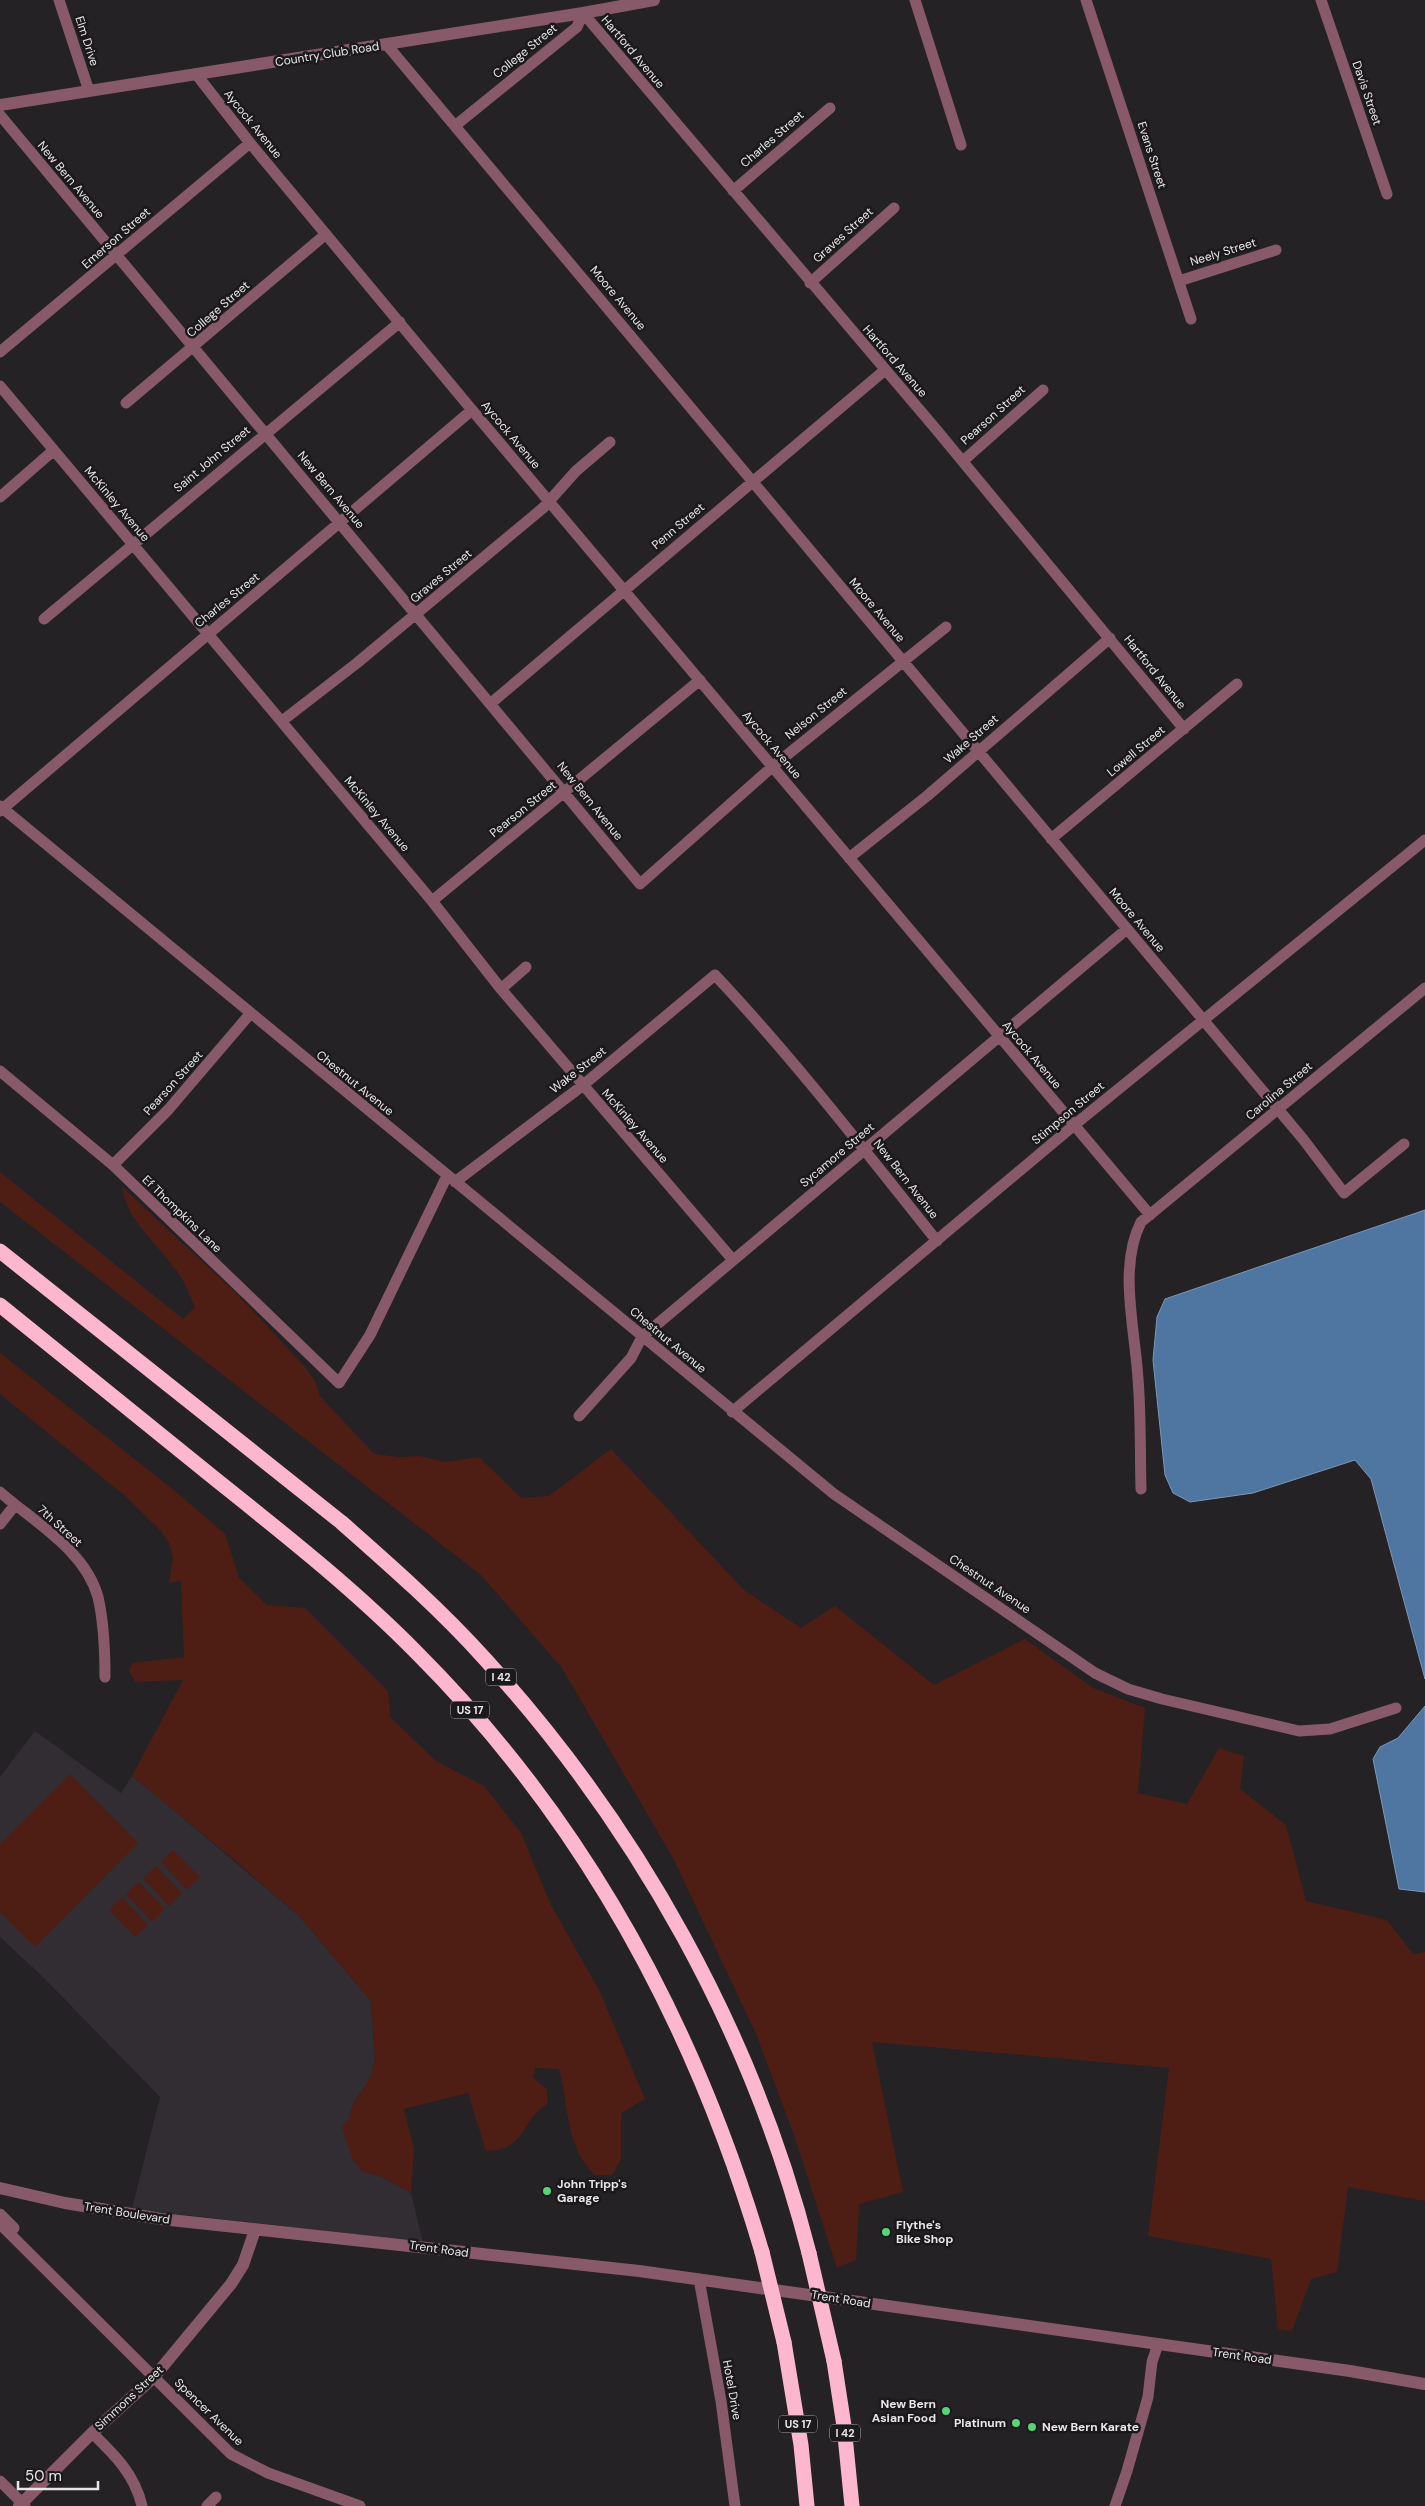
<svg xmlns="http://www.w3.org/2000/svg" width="1425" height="2506" font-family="'DM Sans',sans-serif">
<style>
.built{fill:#322c33}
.green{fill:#4e1e15}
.water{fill:#4f75a1;stroke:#7d97b6}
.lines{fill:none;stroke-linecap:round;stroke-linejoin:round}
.minor{stroke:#885a69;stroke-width:11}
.tertiary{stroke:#885a69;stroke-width:12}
.motorway{stroke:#fcb6cd;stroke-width:15}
.motorway-bridge{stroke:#fcb6cd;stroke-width:15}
.poi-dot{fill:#53d673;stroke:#1b191b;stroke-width:2}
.labels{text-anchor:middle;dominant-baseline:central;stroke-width:5;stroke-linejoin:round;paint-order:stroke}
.shield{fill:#1b191b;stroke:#aaa9aa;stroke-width:1}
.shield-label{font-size:11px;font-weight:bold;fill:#e8e7e8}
.street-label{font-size:12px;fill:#e8e7e8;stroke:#1b191b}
.poi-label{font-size:12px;font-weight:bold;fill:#e8e7e8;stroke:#1b191b;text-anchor:start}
</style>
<rect width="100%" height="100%" fill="#242225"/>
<!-- built -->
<path class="built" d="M35,1731L121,1793L132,1776L170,1807L299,1916L371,2001L375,2060L371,2077L353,2104L349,2119L366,2172L384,2178L411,2193L423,2242L132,2209L160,2097L41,1975L0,1937V1777Z"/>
<!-- green -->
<path class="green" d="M0,1172L183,1319L195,1307C190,1298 187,1287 182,1279C163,1247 128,1225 122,1187L237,1294L306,1368L316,1383L319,1395L374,1454L399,1457L420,1456L445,1462L479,1457L521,1498L549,1496L611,1449L745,1591L801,1628L835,1606L934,1685L1025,1639L1093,1688L1145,1708L1138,1793L1187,1804L1219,1748L1244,1756L1240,1789L1286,1825L1306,1901L1387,1920L1413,1954L1425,1952V2201L1348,2187L1337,2272L1311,2279L1292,2331L1278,2329L1271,2259L1148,2236L1169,2068L872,2042L903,2192L859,2204L856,2260L837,2268L795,2138L757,2036L673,1858L562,1668L481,1575L0,1202Z
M0,1353L175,1491L225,1534L239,1578L267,1605L305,1608L388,1691L390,1717L436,1761L484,1786L521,1833L551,1905L600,1992L645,2099L621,2113V2159L612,2175H595C565,2147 569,2105 559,2069L535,2068L533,2078L547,2089V2104C520,2121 527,2150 486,2151L468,2093L404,2109L414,2149L411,2193L384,2178L363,2172L353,2160L342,2127L349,2119L353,2104L371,2077L375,2060L371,2001L299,1916L233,1859L132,1776L183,1680L135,1682L129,1670L133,1663L184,1657L181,1581L169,1583L173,1557L169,1543L161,1531L124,1495L0,1394Z
M70,1774L138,1843L35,1947L0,1912V1844Z
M173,1850L200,1877L187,1890L161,1862Z
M156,1866L182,1893L169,1906L143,1878Z
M139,1882L165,1909L152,1922L126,1894Z
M122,1897L148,1925L135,1937L109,1910Z"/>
<!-- water -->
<path class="water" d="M1425,1210V1679L1371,1479L1355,1460L1253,1493L1190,1502L1173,1493L1165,1475L1153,1360L1157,1317L1165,1299Z
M1425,1706V1892L1399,1889L1373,1759L1380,1747L1398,1738Z"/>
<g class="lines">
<!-- minor -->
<path class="minor" d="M59,0L89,91
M915,0L961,145
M1086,0L1191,319
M1321,0L1387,194
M387,45L1303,1139L1344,1193L1404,1144
M196,74L250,143L472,410L1150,1215
M0,115L640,884L772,767L946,627
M456,125L577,27L583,13L935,428L1184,729
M733,191L830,108
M1179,281L1276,250
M810,283L894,208
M0,352L250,143
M0,386L432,901L501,989L733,1260
M126,403L326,234
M963,461L1043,390
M0,497L54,450
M44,619L400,322
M490,704L885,370
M282,721L357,663L543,508L576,471L610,442
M0,806L834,1494L1095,1673L1128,1689L1162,1699L1299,1731L1330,1729L1396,1708
M0,811L472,410
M1051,839L1237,684
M849,858L927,796L1110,638
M432,901L700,680
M501,989L526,967
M0,1071L113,1165L339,1383L370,1335L447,1176
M113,1165L168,1110L250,1014
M455,1182L582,1086L715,975C794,1059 865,1151 937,1241
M732,1412L1073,1126L1425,840
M579,1416L631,1358L642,1337L1127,929
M1141,1489C1140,1452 1141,1415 1138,1379C1135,1328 1118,1267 1141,1222L1425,988
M0,1492C34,1522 85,1550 98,1597C104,1623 105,1650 105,1677
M0,1524L15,1505
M0,2214L14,2228
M0,2224L231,2454L268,2473L360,2506
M699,2279L721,2401L735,2506
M92,2433C115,2455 135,2475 142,2506
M0,2481L25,2506
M207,2506L216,2497
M1115,2506L1127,2471L1148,2397L1152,2362L1158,2344"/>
<!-- tertiary -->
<path class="tertiary" d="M0,105L583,13L654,0
M0,2188L65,2203L161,2219L639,2271L1350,2371L1425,2384
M19,2506L92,2433L154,2377L231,2284L243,2265L255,2230"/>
<!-- motorway -->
<path class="motorway" d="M0,1251L341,1522C391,1566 441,1610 485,1659C638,1827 753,2033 809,2253
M0,1305C71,1363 143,1420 214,1478C284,1534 354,1589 417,1653C585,1821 695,2025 762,2252
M784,2342L801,2445L807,2506
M834,2361L844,2426L852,2506"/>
<!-- motorway-bridge -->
<path class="motorway-bridge" d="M762,2252L784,2342
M809,2253L834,2361"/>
</g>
<!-- markers -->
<g class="poi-dot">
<circle cx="547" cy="2191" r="5"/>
<circle cx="886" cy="2232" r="5"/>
<circle cx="946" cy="2411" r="5"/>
<circle cx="1016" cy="2423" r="5"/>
<circle cx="1032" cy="2427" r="5"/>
</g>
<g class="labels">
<!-- shield labels -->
<g class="shield">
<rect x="486" y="1668.5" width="30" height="17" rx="4"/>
<rect x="451" y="1701.5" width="38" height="17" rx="4"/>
<rect x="779" y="2415.5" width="38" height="17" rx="4"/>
<rect x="830" y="2424.5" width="30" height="17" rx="4"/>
</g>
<g class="shield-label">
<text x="501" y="1677">I 42</text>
<text x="470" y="1710">US 17</text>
<text x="798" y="2424">US 17</text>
<text x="845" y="2433">I 42</text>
</g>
<!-- street labels -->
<g class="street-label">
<text transform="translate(87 41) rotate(72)">Elm Drive</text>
<text transform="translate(525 51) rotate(-39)">College Street</text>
<text transform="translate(633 52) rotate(50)">Hartford Avenue</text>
<text transform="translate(327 54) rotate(-9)">Country Club Road</text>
<text transform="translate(1367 93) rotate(71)">Davis Street</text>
<text transform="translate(253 124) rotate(51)">Aycock Avenue</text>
<text transform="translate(772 139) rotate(-41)">Charles Street</text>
<text transform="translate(1152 155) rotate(72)">Evans Street</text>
<text transform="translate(71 180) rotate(50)">New Bern Avenue</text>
<text transform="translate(843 235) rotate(-42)">Graves Street</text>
<text transform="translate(116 238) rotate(-41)">Emerson Street</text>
<text transform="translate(1223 252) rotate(-17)">Neely Street</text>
<text transform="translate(618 298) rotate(50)">Moore Avenue</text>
<text transform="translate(218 309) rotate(-41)">College Street</text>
<text transform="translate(895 361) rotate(49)">Hartford Avenue</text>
<text transform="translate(993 415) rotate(-42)">Pearson Street</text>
<text transform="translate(511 435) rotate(50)">Aycock Avenue</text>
<text transform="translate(212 459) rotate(-40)">Saint John Street</text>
<text transform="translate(331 490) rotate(50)">New Bern Avenue</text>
<text transform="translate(117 504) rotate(50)">McKinley Avenue</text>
<text transform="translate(678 526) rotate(-40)">Penn Street</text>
<text transform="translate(441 576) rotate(-40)">Graves Street</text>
<text transform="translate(227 600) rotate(-39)">Charles Street</text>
<text transform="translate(877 610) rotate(50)">Moore Avenue</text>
<text transform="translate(1155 672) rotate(51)">Hartford Avenue</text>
<text transform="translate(816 713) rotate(-39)">Nelson Street</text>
<text transform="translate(971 739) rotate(-41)">Wake Street</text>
<text transform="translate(772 745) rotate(50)">Aycock Avenue</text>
<text transform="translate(1136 751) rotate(-40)">Lowell Street</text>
<text transform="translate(590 801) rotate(51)">New Bern Avenue</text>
<text transform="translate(523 809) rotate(-39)">Pearson Street</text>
<text transform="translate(377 814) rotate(50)">McKinley Avenue</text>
<text transform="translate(1137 920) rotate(50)">Moore Avenue</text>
<text transform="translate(1032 1055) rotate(50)">Aycock Avenue</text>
<text transform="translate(578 1070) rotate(-38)">Wake Street</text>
<text transform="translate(173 1083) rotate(-48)">Pearson Street</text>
<text transform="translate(355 1083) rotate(39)">Chestnut Avenue</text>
<text transform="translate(1279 1091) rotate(-40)">Carolina Street</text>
<text transform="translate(1068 1113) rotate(-40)">Stimpson Street</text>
<text transform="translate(635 1126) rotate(49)">McKinley Avenue</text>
<text transform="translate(837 1155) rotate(-40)">Sycamore Street</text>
<text transform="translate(906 1179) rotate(52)">New Bern Avenue</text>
<text transform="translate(182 1214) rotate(44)">Ef Thompkins Lane</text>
<text transform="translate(668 1340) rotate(40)">Chestnut Avenue</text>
<text transform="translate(60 1526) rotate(42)">7th Street</text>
<text transform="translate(990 1584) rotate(34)">Chestnut Avenue</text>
<text transform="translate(127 2213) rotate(9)">Trent Boulevard</text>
<text transform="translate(439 2249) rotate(8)">Trent Road</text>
<text transform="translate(841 2299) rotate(9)">Trent Road</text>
<text transform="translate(1242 2356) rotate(8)">Trent Road</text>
<text transform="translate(732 2390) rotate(80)">Hotel Drive</text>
<text transform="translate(129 2398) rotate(-43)">Simmons Street</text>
<text transform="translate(209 2412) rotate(44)">Spencer Avenue</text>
</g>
<!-- poi labels -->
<g class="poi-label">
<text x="557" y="2184">John Tripp's<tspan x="557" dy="14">Garage</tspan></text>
<text x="896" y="2225">Flythe's<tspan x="896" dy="14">Bike Shop</tspan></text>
<text x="936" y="2404" text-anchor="end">New Bern<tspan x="936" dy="14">Asian Food</tspan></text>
<text x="1006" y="2423" text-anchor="end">Platinum</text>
<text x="1042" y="2427">New Bern Karate</text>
</g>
</g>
<!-- scale -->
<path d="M18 2481v8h80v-8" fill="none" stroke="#e8e7e8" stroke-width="2.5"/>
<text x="25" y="2481" font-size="15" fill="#e8e7e8" stroke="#1b191b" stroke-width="4" paint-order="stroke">50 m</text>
</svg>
